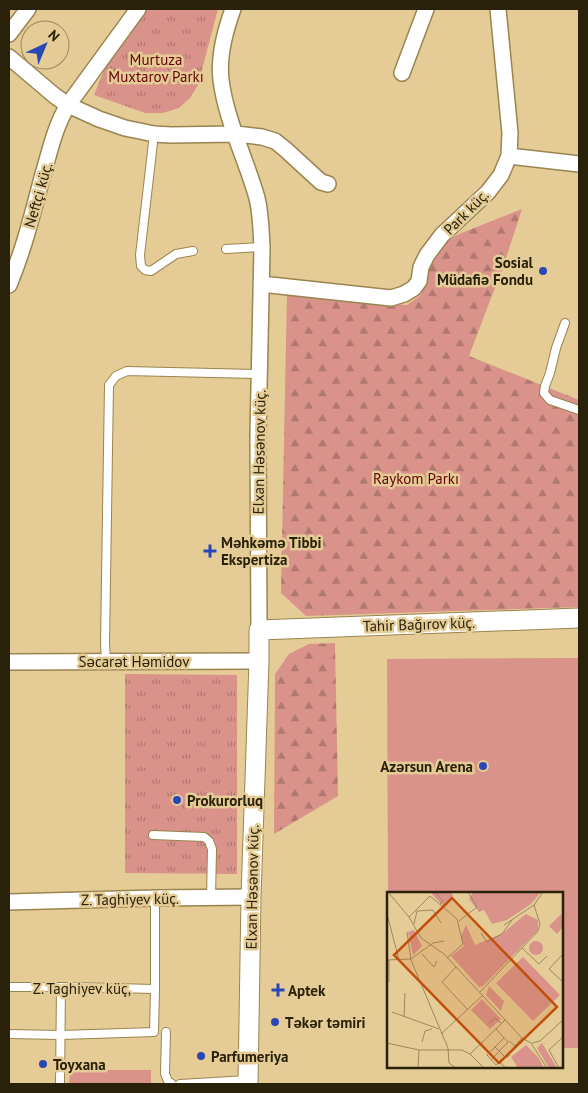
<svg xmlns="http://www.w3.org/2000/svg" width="588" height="1093" font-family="'PT Sans',sans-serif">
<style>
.grass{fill:url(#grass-tufts)}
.forest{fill:url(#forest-firs)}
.pitch{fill:#d9938a}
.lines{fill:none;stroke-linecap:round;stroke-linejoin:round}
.service-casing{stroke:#9a844f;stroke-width:10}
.minor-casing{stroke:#9a844f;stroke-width:18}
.tertiary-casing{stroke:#9a844f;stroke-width:21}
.service{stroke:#fff;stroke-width:8}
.minor{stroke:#fff;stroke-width:15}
.tertiary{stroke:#fff;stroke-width:19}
.poi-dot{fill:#2948b8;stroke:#e5cc96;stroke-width:2}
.labels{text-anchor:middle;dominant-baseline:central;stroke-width:5;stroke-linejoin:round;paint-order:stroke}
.park-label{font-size:15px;fill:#640107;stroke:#e5cc96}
.street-label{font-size:15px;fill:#2a210b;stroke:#e5cc96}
.poi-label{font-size:15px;font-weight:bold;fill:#2a210b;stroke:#e5cc96;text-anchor:start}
.inset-road{fill:none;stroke:#9a885e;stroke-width:1}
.view{fill:#c24e0c;fill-opacity:0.15;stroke:#c24e0c;stroke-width:2.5}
.inset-edge{fill:none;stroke:#2a210b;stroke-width:2.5}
</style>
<defs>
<pattern id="grass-tufts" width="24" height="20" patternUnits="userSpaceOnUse" patternTransform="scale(1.25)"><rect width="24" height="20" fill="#d9938a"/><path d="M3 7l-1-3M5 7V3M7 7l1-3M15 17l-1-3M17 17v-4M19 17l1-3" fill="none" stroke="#b0786f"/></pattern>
<pattern id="forest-firs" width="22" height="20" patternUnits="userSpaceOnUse" patternTransform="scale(1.25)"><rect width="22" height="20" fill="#d9938a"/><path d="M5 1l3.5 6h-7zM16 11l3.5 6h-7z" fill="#b0786f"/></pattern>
</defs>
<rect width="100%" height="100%" fill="#e5cc96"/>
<!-- grass -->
<path class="grass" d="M146,9H218L198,85L190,98L179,108L163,113H145L94,95L109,58Z
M125,674L237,675V874L125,873Z"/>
<!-- forest -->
<path class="forest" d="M522,209L504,264L469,356L579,400V607L306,616L281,593L287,292L385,304L407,305L421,295L431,261L446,241L459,234Z
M335,643L338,796L274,834L275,674L289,654L309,644Z"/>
<!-- pitch -->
<path class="pitch" d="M579,658V1048H562V893H388L387,659Z
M70,1070H151V1084H69Z"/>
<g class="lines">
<!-- service casing -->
<g class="service-casing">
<path id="service" d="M154,134L140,255L141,266L145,270L151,271L176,254L193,251
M226,249L262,247
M565,323L556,348L550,373L545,386L544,393L550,400L579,410
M106,661L105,644L109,385L116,376L127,371L260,374
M153,835L204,837L209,841L212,849L211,898
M9,987H71L155,989
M166,1032L165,1074L168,1081L172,1084
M9,1034L61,1035L154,1032L155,989V898
M60,1084L61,987
M180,1084L248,1080"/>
</g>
<!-- minor casing -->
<g class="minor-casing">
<path id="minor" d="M233,9C225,31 218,56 221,80C226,120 246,159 257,198C261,214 261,231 262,247L258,435L259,630
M9,34L28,9
M9,57L55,96L68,105L99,119L125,128L154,134L171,135L236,134L262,137L275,141L285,149L321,182L328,184
M402,73L426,9
M509,156L579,164
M261,284L391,298L404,294L414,288L419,281L421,267L427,255L442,235L488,192L501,175L509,156L510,133L498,9
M9,285C24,249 33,212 43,174C50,151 55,126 68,105L138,9
M9,662L259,661
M9,902L155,898L251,897"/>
</g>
<!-- tertiary casing -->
<g class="tertiary-casing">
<path id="tertiary" d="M248,1084L251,897L259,661V630L579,618"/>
</g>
<!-- service -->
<use href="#service" class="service"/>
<!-- minor -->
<use href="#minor" class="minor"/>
<!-- tertiary -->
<use href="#tertiary" class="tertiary"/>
</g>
<!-- markers -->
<g class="poi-dot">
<circle cx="543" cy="271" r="5"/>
<path d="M207.5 543.5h5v5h5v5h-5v5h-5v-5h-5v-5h5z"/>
<circle cx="483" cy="766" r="5"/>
<circle cx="177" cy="800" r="5"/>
<path d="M275.5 982.5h5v5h5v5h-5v5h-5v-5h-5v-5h5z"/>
<circle cx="275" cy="1022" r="5"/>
<circle cx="201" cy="1056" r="5"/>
<circle cx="43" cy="1064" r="5"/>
</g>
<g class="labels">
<!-- park labels -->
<g class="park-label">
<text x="156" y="59">Murtuza<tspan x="156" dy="17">Muxtarov Parkı</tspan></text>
<text x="416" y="478">Raykom Parkı</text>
</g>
<!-- street labels -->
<g class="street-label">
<text transform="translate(38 195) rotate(-74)">Neftçi küç.</text>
<text transform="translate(466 212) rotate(-45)">Park küç.</text>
<text transform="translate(259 452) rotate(-89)">Elxan Həsənov küç.</text>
<text transform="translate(419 624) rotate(-2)">Tahir Bağırov küç.</text>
<text x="134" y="661">Səcarət Həmidov</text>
<text transform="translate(252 887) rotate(-89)">Elxan Həsənov küç.</text>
<text transform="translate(130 899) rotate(-1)">Z. Taghiyev küç.</text>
<text x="82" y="988">Z. Taghiyev küç,</text>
</g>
<!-- poi labels -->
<g class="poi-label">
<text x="533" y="262" text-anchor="end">Sosial<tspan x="533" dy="17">Müdafiə Fondu</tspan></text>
<text x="221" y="542">Məhkəmə Tibbi<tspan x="221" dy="17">Ekspertiza</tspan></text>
<text x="473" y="766" text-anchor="end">Azərsun Arena</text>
<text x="187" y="800">Prokurorluq</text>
<text x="288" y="990">Aptek</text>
<text x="285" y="1022">Təkər təmiri</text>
<text x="211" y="1056">Parfumeriya</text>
<text x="53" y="1064">Toyxana</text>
</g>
</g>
<!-- overview -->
<g transform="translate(387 892)">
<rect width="176" height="176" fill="#e5cc96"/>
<path d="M43,0H64L66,4L56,14ZM86,0H154L144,12L120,28L105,32L97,18L92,20L82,7ZM27,38L35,54L26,63L21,40ZM95,107L114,127L103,137L84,118ZM155,151L170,176H162L150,156ZM139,153L151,165L157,176H131L124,165Z" fill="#d9938a"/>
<path d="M139,22L151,28V38L96,94L92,95L64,64L77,54L74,44L79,33L88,53L116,41ZM102,94L117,109L114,119L99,103Z" fill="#d9938a"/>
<path d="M174,22L176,35L170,42L162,34ZM142 56a7 7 0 1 1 14 0a7 7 0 1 1-14 0ZM136,65L173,103L146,129L109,91Z" fill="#d9938a"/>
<path class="inset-road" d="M1,0L22,25L34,46L57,62L135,146L144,151L160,176M48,0L56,9L53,12M0,22L12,68M22,25L43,4L70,27L76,52L60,66M72,29L90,15L81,0M27,32L30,19L46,18L54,31M117,33L147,13M20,40L24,68L61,156L62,171L69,176M94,41L100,50L115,42L125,28M135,56L152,72L160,64M177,61L162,77L177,91M35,62L47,75L50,69M0,68L24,67L46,51L57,49M2,68V90M69,75L55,90L81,118M93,100L151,39L153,32L147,13L156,0M5,120L52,137M17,125L18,101M70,129L85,144M102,131L108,126L114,131M54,142L96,103M117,146L100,163L109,173L112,170L119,176M122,149L128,154L135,146M35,150L38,139L45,137M0,151L32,158H75L83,162M145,151L153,149L177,127M108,155L119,166L123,163M104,168L121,150L109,137M31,176L32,158M97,176L83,162L118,128M172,176L162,158L177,144"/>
<path class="view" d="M65,6L170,115L112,171L7,63Z"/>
<rect width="176" height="176" class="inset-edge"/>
</g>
<!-- border -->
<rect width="588" height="1093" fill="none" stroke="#2a210b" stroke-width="20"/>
<!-- north arrow -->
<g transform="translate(45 45) rotate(44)"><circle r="24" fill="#e5cc96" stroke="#9a885e"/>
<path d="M0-4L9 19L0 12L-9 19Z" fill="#2948b8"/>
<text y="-8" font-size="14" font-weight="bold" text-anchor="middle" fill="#2a210b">N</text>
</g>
</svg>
